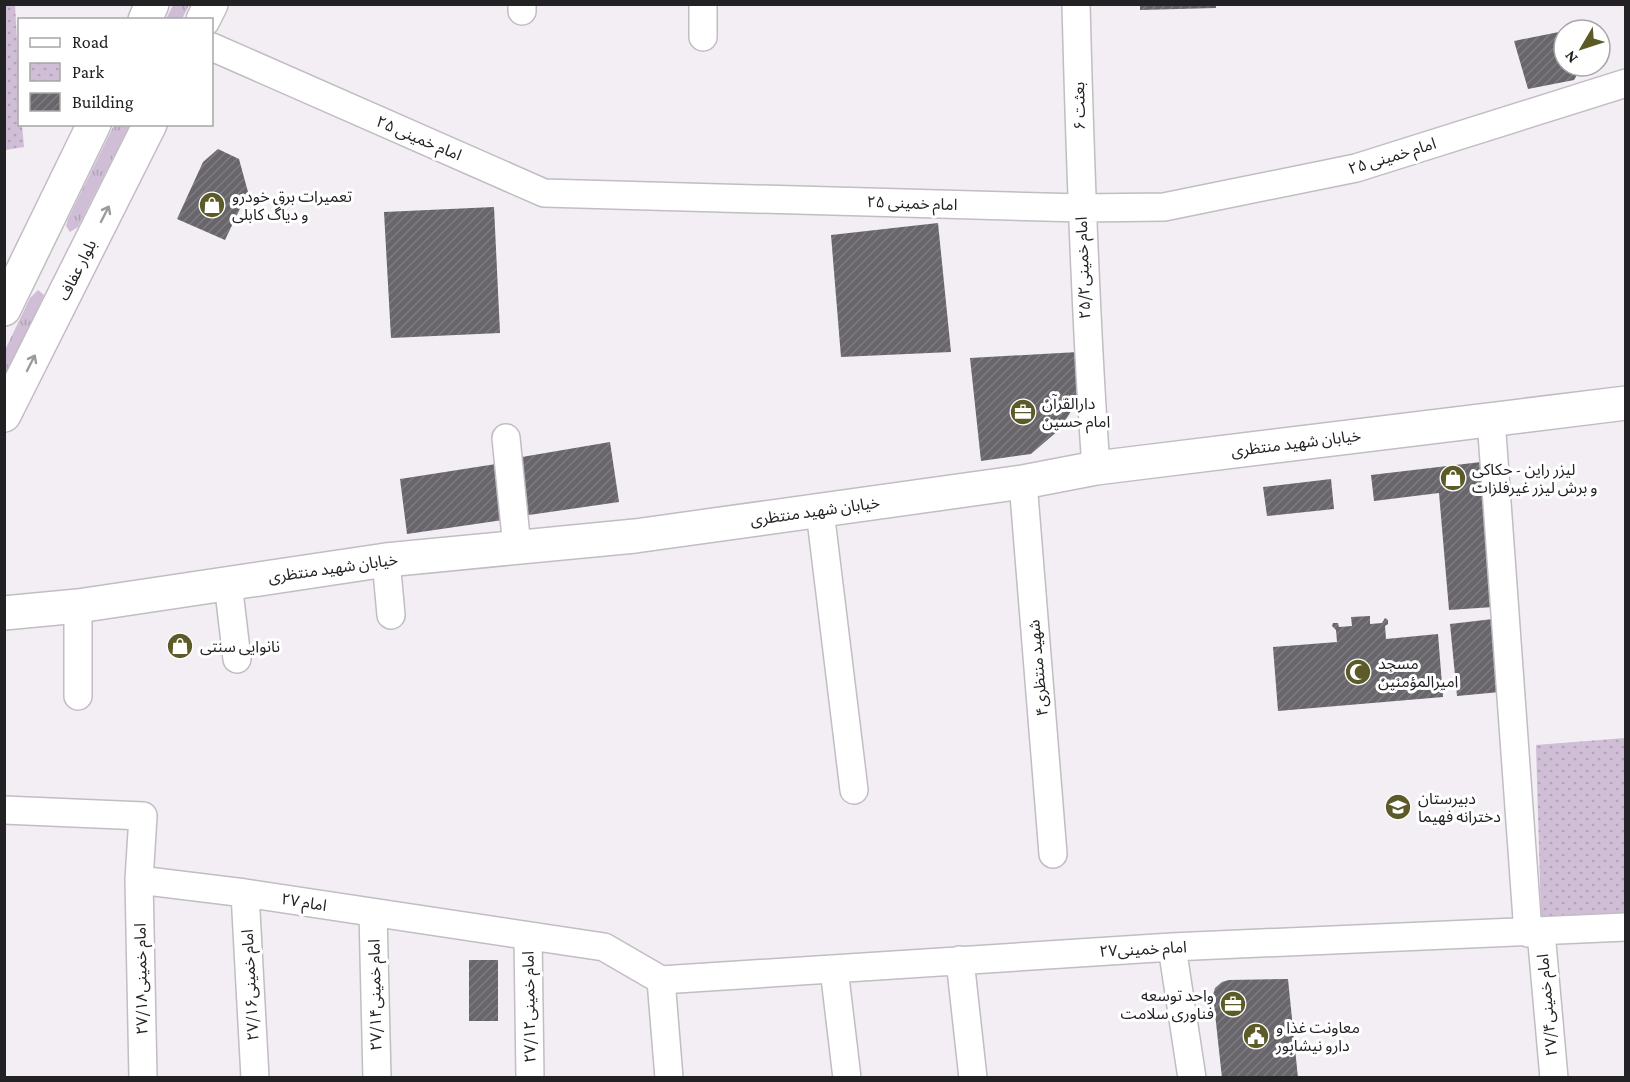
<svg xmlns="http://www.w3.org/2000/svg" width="1630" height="1082" font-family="'Crimson Pro','Noto Sans Arabic',serif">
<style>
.grass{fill:url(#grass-tufts)}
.park{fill:url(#park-dots)}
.building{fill:url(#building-hatch)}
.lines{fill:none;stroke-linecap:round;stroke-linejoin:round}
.minor-casing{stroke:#c1bdc3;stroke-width:30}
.tertiary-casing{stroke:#c1bdc3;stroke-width:36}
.minor{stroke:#fff;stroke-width:27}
.tertiary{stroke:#fff;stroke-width:33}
.oneway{stroke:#9c9b9c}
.labels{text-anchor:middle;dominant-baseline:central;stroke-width:6;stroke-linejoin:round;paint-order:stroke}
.street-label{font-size:16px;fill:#222123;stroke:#fff}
.poi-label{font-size:16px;fill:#222123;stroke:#fff;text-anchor:start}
</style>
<defs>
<pattern id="grass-tufts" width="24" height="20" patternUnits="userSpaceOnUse" patternTransform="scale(1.5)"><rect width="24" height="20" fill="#cfbed5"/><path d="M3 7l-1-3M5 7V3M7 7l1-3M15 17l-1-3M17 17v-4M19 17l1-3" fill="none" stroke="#b1a3b7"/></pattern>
<pattern id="park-dots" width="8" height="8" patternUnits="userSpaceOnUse" patternTransform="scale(1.5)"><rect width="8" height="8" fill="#cfbed5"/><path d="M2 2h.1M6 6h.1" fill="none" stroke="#b1a3b7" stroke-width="1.8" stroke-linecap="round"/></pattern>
<pattern id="building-hatch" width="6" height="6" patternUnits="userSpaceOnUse" patternTransform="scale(1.5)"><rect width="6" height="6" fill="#69666b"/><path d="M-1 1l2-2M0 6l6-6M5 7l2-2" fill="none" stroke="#7e7c80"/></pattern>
</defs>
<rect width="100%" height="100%" fill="#f2eef4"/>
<!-- grass -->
<path class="grass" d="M173,5H189L182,19H166Z
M114,125H130L78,227L70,232L66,226L68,219Z
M38,290L44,295L5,378V350L30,298Z"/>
<!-- park -->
<path class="park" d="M4,5H15L19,76L20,124L22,125L24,147L5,150Z
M1625,738V913L1541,918L1536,745Z"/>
<!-- building -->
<path class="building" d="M1140,5H1216V8L1140,10Z
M1564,31V66H1591L1590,68L1586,72L1577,75L1574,80L1528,89L1514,41Z
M218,149L239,159L248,192L225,240L177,219L203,162Z
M494,207L500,333L391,338L384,212Z
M938,223L951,352L841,357L831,235Z
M1078,352L1081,395L1060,429L1031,454L981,461L970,358Z
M610,442L619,502L522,516L516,458Z
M1481,462L1493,607L1449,610L1439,493L1374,501L1371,475Z
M496,464L503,520L407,534L400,479Z
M1331,479L1334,509L1267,516L1263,487Z
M1370,616V624L1382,623L1385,618L1388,620V624L1385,626L1386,639L1438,634L1443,697L1278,711L1273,647L1337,642L1336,630L1332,626L1333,623H1338L1339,627L1352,626L1351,617Z
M1493,619L1500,692L1457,696L1450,624Z
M469,960H498V1021H469Z
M1288,979L1298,1078H1222L1213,995L1215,988L1222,982L1229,980Z"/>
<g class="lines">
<!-- minor casing -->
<g class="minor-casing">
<path id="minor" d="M522,4V11
M703,4V37
M1076,4C1080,159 1085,313 1096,468
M212,47L544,193L1081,208L1164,207L1356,168L1626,83
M1491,419L1528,933
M506,438L517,547
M1023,482L1053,854
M820,511L854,790
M386,560L391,615
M228,583L237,659
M78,606V696
M4,810L143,816L139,880L143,1078
M139,880L245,893L604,947L661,980
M245,893L255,1078
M373,913L377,1078
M1541,932L1554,1078
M528,936L530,1078
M1172,947L1192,1078
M960,960L973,1078
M834,969L847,1078
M661,980L1172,947L1626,927
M661,980L669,1078"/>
</g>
<!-- tertiary casing -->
<g class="tertiary-casing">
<path id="tertiary" d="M145,20L152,4
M203,20L211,4
M4,309L94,124
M4,415L150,124
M4,613L78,606L386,560L635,536L1023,482L1096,468L1626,403"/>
</g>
<!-- minor -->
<use href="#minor" class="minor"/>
<!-- tertiary -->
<use href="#tertiary" class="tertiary"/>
</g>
<!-- one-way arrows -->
<defs><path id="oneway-shaft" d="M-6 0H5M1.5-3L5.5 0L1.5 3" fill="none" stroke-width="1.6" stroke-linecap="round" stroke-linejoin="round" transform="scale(1.5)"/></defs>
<g class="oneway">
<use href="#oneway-shaft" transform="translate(105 214) rotate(-63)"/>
<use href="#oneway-shaft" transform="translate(31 363) rotate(-63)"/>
</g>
<!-- icons -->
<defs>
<g id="shop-disc" transform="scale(1.35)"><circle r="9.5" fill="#5c5a27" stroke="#fff"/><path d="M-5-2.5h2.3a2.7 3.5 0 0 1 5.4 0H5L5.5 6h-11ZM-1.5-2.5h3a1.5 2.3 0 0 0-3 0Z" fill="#fff"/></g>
<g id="office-disc" transform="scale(1.35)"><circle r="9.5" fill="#5c5a27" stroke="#fff"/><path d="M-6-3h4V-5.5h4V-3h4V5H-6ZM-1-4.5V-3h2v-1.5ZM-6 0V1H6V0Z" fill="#fff"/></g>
<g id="mosque-disc" transform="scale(1.35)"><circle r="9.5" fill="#5c5a27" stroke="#fff"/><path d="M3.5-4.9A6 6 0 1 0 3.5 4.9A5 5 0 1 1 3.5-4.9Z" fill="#fff"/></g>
<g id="school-disc" transform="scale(1.35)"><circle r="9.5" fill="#5c5a27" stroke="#fff"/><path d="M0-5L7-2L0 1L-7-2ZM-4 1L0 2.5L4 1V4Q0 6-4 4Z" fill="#fff"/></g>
<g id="civic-disc" transform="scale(1.35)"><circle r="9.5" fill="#5c5a27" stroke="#fff"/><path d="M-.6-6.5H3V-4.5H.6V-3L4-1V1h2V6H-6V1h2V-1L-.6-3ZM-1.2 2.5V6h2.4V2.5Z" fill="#fff"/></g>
</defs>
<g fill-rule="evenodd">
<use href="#shop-disc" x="212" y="205"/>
<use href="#office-disc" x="1023" y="412"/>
<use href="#shop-disc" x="1453" y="478"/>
<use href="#shop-disc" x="180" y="646"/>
<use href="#mosque-disc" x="1358" y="672"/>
<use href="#school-disc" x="1398" y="807"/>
<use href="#office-disc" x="1233" y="1004"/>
<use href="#civic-disc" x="1256" y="1036"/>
</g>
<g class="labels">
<!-- street labels -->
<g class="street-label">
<text transform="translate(1079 106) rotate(-91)">بعثت ۶</text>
<text transform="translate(419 138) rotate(23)">امام خمینی ۲۵</text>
<text transform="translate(1392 156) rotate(-17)">امام خمینی ۲۵</text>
<text transform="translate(912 203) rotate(2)">امام خمینی ۲۵</text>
<text transform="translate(1083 268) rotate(-92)">امام خمینی۲۵/۲</text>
<text transform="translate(77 270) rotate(-63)">بلوار عفاف</text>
<text transform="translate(1296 443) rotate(-7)">خیابان شهید منتظری</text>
<text transform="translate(815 511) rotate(-8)">خیابان شهید منتظری</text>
<text transform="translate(333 568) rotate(-8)">خیابان شهید منتظری</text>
<text transform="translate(1038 668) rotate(-95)">شهید منتظری۴</text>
<text transform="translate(304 902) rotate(9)">امام ۲۷</text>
<text transform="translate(1143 949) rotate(-3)">امام خمینی۲۷</text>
<text transform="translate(141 979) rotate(-91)">امام خمینی۲۷/۱۸</text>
<text transform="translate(250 985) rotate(-93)">امام خمینی۲۷/۱۶</text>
<text transform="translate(375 995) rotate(-91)">امام خمینی۲۷/۱۴</text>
<text transform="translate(1547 1005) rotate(-95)">امام خمینی۲۷/۴</text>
<text transform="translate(529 1007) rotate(-91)">امام خمینی۲۷/۱۲</text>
</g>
<!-- poi labels -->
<g class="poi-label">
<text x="232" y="196">تعمیرات برق خودرو<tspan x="232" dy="18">و دیاگ کابلی</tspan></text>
<text x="1042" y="403">دارالقرآن<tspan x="1042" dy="18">امام حسین</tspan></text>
<text x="1472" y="469">لیزر راین - حکاکی<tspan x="1472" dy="18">و برش لیزر غیرفلزات</tspan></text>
<text x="200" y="646">نانوایی سنتی</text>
<text x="1378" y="663">مسجد<tspan x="1378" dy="18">امیرالمؤمنین</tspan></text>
<text x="1418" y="798">دبیرستان<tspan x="1418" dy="18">دخترانه فهیما</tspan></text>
<text x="1214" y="995" text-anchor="end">واحد توسعه<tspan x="1214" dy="18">فناوری سلامت</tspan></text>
<text x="1276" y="1027">معاونت غذا و<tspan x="1276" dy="18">دارو نیشابور</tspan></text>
</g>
</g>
<!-- border -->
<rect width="1630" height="1082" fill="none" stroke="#222123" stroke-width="12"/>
<!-- legend -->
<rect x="18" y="18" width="195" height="108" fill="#ffffff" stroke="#a7a6a7" stroke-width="1.5"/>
<rect x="30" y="38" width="30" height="9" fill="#ffffff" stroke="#a7a6a7" stroke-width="1.5"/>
<text x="72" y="48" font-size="18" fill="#222123">Road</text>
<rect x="30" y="63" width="30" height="18" fill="url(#park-dots)" stroke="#a7a6a7" stroke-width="1.5"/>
<text x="72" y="78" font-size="18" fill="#222123">Park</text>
<rect x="30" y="93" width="30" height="18" fill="url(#building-hatch)" stroke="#a7a6a7" stroke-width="1.5"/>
<text x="72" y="108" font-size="18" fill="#222123">Building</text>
<!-- north arrow -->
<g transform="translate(1582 48) rotate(231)"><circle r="28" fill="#ffffff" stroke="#a7a6a7" stroke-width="1.5"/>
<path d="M0-4.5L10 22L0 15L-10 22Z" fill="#5c5a27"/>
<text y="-9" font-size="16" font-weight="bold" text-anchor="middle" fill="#222123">N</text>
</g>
</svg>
